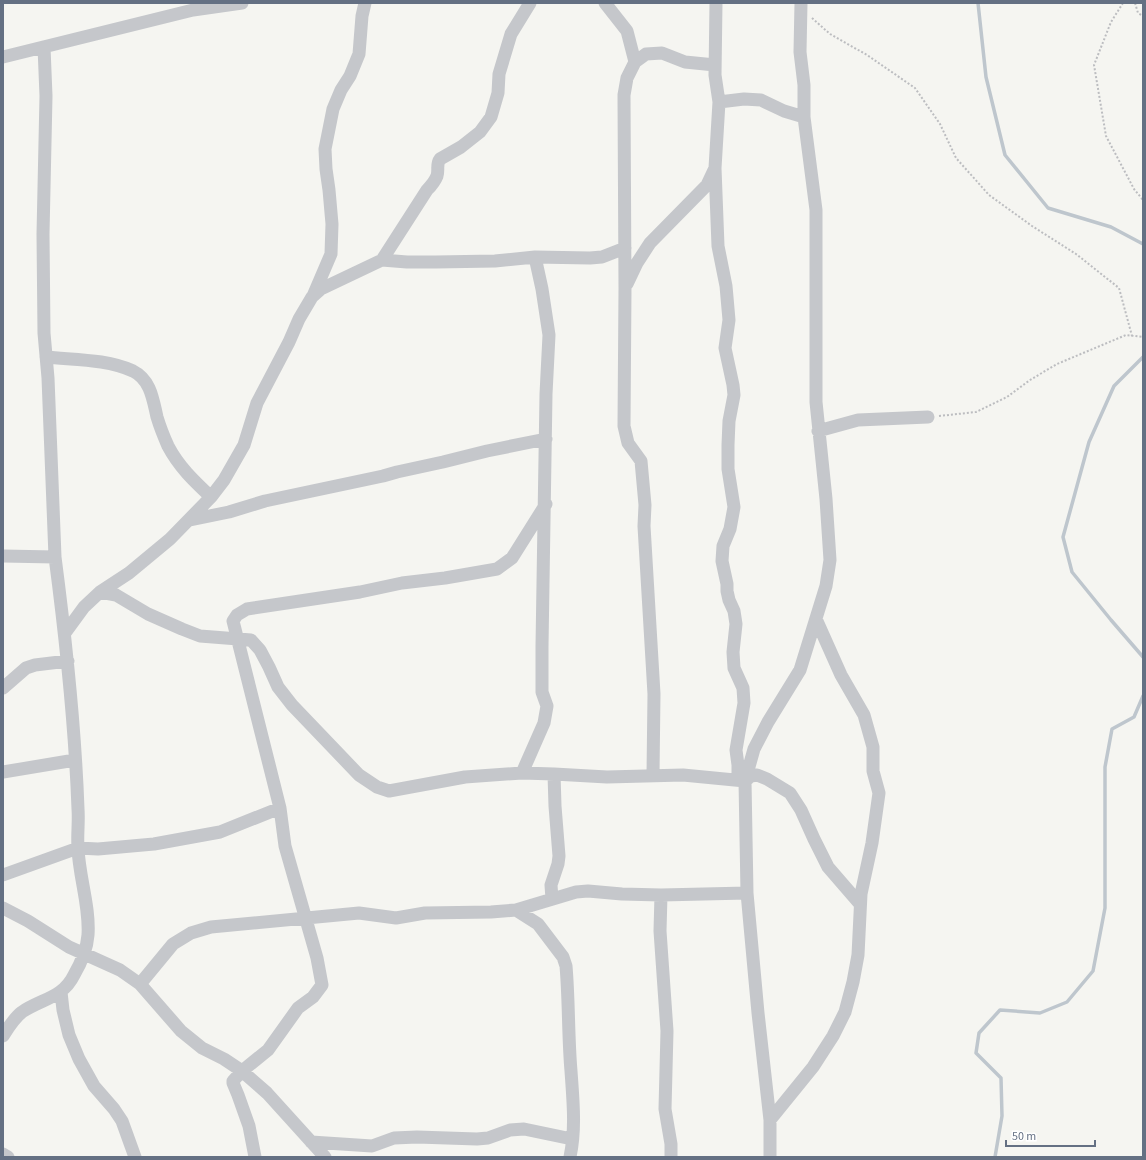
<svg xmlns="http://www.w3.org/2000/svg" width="1146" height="1160" font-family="'Source Sans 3',sans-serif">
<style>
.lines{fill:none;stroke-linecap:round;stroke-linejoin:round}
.stream{stroke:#bec6cd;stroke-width:3.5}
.path{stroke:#bcbdc0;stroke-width:2;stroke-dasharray:2 2;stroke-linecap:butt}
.street{stroke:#c5c7cb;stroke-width:13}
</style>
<rect width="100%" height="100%" fill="#f5f5f1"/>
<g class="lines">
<!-- stream -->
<path class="stream" d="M978,3L986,77L1005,155L1048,208L1111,227L1143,244
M1143,357L1114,386L1089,442L1063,537L1072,572L1111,620L1143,657
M995,1157L1002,1116L1001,1078L976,1053L979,1033L1000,1010L1040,1013L1067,1002L1093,971L1105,908V767L1112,729L1134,717L1143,696"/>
<!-- path -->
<path class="path" d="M1123,3L1111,22L1094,65L1106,136L1134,189L1143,200
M1135,3L1138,13L1143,16
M812,18L830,34L867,55L915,88L940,124L956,158L989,195L1032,226L1076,254L1119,288L1132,336
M939,416L976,412L1007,397L1030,380L1057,364L1126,335L1143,337"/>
<!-- street -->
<path class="street" d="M605,3L627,31L635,62
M716,3L715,75L719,102L744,99L761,100L784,111L804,117
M44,47L46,96L43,234L44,333L48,378L55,557
M3,57L193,10L242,3
M715,168L718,246L726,286L729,320L725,348L733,385L734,395L729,421L728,445V469L734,507L730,529L723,546L722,561L727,584V591L729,600L734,611L736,624L733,652L734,668L743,688L744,703L736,750L738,765V780
M382,260L407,262H436L495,261L535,257L590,258L602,257L625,248
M627,284L637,263L650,243L707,185L715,168L719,102
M313,296L331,254L332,224L329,190L326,169L325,149L333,109L341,90L350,76L359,54L362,16L365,3
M46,357C75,360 107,359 133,371C151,380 153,400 157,417C160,427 164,437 168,446C179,467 194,481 211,497
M818,431L858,420L928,417
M190,520L229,512L265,501L383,476L397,472L443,462L487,451L546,439
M3,556L55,557C66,641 75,725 78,809C79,822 77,835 78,848C79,877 90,906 88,935C87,949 81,963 74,975C63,998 41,999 22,1012C14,1018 8,1028 3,1036
M100,592L116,595L148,614L182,629L200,636L251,640L260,650L269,667L278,687L292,705L359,775L377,787L389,791L465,777L522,773L554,774
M65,633L84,607L100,592L129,573L170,539L211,497L224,480L244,445L257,403L289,342L299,319L312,297L321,289L382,260L427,190C431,186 435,181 437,176C439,170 436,164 440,159L461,147L480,132L491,117L498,93L499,74L511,34L530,3
M3,688L26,668L35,665L68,661
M3,772L75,760
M522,773L544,723L547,706L542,692V646L546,394L549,335L542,289L535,257
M653,775L654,694L644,526L645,505L641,461L628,443L624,426L625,288L624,95L627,78L635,62L646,54L662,53L685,62L715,65
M3,875L78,848L98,849L154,844L220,832L280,808
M747,893L758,1013L770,1120
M552,899L551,885L558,864L559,856L555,806L554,774L607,777L683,775L745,781L751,776L757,775L767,779L790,793L801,810L814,839L828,867L860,904
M3,908L28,921L69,947L120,970L140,984L181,1031L202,1048L224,1059L242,1071L267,1093L325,1157
M516,910L538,924L563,957L566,966C569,1001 568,1036 571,1071C573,1100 576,1129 570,1157
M140,984L173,944L191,933L211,927L359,913L396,918L425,913L491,912L516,910L576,892L588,891L622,894L661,895
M61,992L63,1010L69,1035L79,1059L94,1086L114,1109L122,1121L135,1157
M311,1142L372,1146L394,1138L417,1137L477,1139L488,1138L510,1130L524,1129L572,1139
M3,1154L8,1157
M255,1157L249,1126L238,1095L233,1083V1081L242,1071L268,1050L298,1008L313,997L322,985L317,958L285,846L280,808L233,621L237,615L247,609L360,592L402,583L445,578L497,569L512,558L546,504
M671,1157V1144L665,1109L667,1031L660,931L661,895L747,893L745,781L754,749L768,722L800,670L826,586L830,560L826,499L816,402V210L804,117V85L800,52L801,3
M770,1157V1120L813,1067L833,1036L845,1012L853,982L858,955L861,894L872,843L879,793L873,771V747L864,715L841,675L816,619"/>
</g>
<!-- border -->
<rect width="1146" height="1160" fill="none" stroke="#647083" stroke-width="8"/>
<!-- scale -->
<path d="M1006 1140v6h89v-6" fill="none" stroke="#647083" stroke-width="2"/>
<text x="1012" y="1140" font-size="12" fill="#647083" stroke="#ffffff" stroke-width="3" paint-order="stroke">50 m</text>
</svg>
